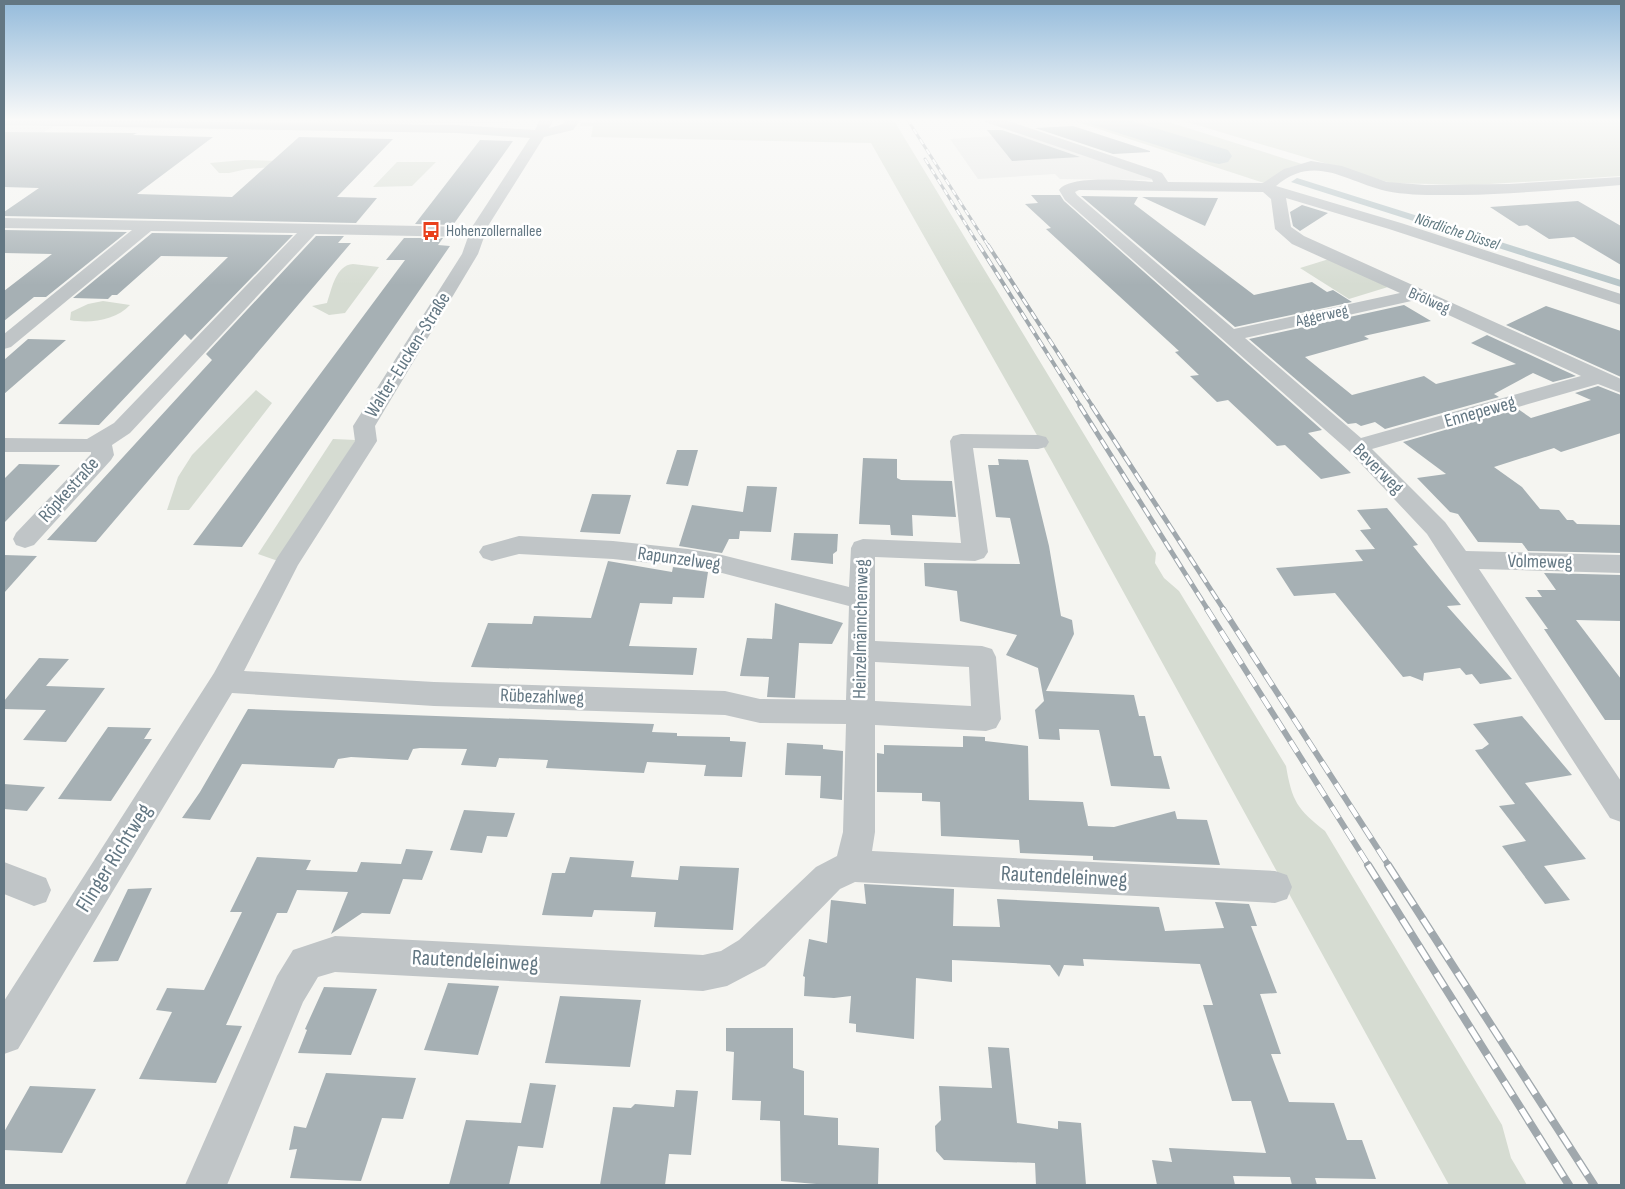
<svg xmlns="http://www.w3.org/2000/svg" width="1625" height="1189" font-family="'Sofia Sans Condensed',sans-serif">
<style>
.built{fill:#e5e6e4}
.green{fill:#d6dcd2}
.water{fill:#b7c5c8}
.lines{fill:none;stroke-linecap:round;stroke-linejoin:round}
.river{fill:#b7c5c8;fill-rule:evenodd}
.building{fill:#a6b0b4}
.street{fill:#c0c5c7;fill-rule:evenodd}
.rail-far4-casing{stroke:#a0a8ad;stroke-width:3}
.rail-far3-casing{stroke:#a0a8ad;stroke-width:4}
.rail-far2-casing{stroke:#a0a8ad;stroke-width:5}
.rail-far1-casing{stroke:#a0a8ad;stroke-width:6}
.rail-casing{stroke:#a0a8ad;stroke-width:8}
.rail-far4{stroke:#fff;stroke-width:2;stroke-dasharray:6;stroke-linecap:butt}
.rail-far3{stroke:#fff;stroke-width:2.5;stroke-dasharray:8;stroke-linecap:butt}
.rail-far2{stroke:#fff;stroke-width:3;stroke-dasharray:10;stroke-linecap:butt}
.rail-far1{stroke:#fff;stroke-width:4.5;stroke-dasharray:13;stroke-linecap:butt}
.rail{stroke:#fff;stroke-width:5.5;stroke-dasharray:16;stroke-linecap:butt}
.labels{text-anchor:middle;dominant-baseline:central;stroke-width:5;stroke-linejoin:round;paint-order:stroke}
.far-poi-label{font-size:16px;fill:#637783;stroke:#fff;text-anchor:start}
.far-water-label{font-size:16px;font-style:italic;fill:#5f7980;stroke:#fff}
.far-street-label{font-size:16px;fill:#637783;stroke:#fff}
.street-label{font-size:19px;fill:#637783;stroke:#fff}
.near-street-label{font-size:22px;fill:#637783;stroke:#fff}
</style>
<rect width="100%" height="100%" fill="#f5f5f1"/>
<!-- built -->
<path class="built" d="M4,119H65L4,156Z
M79,119H523L503,123L383,124Z
M1023,134L1151,178L1154,180L1060,179L1055,174L978,179L950,139Z"/>
<!-- green -->
<path class="green" d="M320,119L503,123L505,120L511,122L525,119L503,123H315Z
M594,119H893L1156,553L1155,563L1164,578L1179,591L1286,766C1292,801 1297,809 1325,831L1502,1125L1511,1158L1527,1185H1449L1051,460L871,143L591,137L593,126H580L581,122L593,123Z
M1068,119H1159L1302,164L1288,168L1264,183Z
M1177,119H1621V176L1473,185L1391,183Z
M244,160L283,161L286,166L247,169L229,173H219L210,163Z
M397,162H436L412,186L373,187Z
M1329,259L1388,287L1349,299L1300,268Z
M353,264L379,267L345,313L329,315L312,306L327,303C332,288 336,265 353,264Z
M103,301L130,305C116,320 90,324 70,320L71,312L88,304Z
M256,390L272,403L189,510H167L178,477L192,455Z
M333,439L356,440L278,561L258,554Z"/>
<!-- water -->
<path class="water" d="M1297,178L1621,280V287L1291,182Z"/>
<g class="lines">
<!-- river -->
<path class="river" d="M1087,119H1125L1228,150L1232,156L1228,162L1219,164L1210,162L1090,124Z"/>
</g>
<!-- building -->
<path class="building" d="M1073,126L1150,151V152L1113,154L1035,128Z
M987,130H1002L1080,157L1012,161Z
M4,132L137,133L133,135L213,137L137,194L232,197L299,137L393,139L337,197L377,198L356,223L4,216V212L39,188L4,187Z
M480,140L513,141L453,225L415,224Z
M1031,195H1060L1064,201L1322,430L1308,433L1351,473L1321,479L1285,445L1277,446L1228,400L1217,402L1190,376L1199,375L1175,352L1179,351L1046,229L1051,228L1025,204L1038,203Z
M1081,196L1138,197L1134,204L1254,295L1312,282L1327,292L1333,290L1352,302L1235,327Z
M1142,197L1218,198L1205,226Z
M1578,201L1621,226V265L1574,237L1549,239L1527,225L1519,226L1490,207Z
M1302,205L1328,213L1300,231L1293,226L1290,212Z
M4,230L127,232L46,297H34L4,321V291L52,254L4,253Z
M152,233L293,235L191,340L185,334L99,425L58,424L228,257L161,256L117,295H112L108,299L73,298Z
M316,236H344L338,243H351L96,542L47,540L212,360L206,354Z
M404,238H443L438,245L450,246L242,547L193,545L405,260H386Z
M1404,305L1431,321L1364,336L1369,339L1305,357L1352,395L1424,376L1436,384L1516,364L1471,343L1487,335L1576,376L1553,382L1533,373L1494,394L1499,397L1385,429L1375,422L1361,426L1356,423L1348,424L1249,339Z
M1546,306L1621,331V377L1506,325Z
M28,339L66,340L4,394V360Z
M1598,386L1621,395V433L1561,452L1554,448L1494,467L1522,487L1540,509L1559,510L1567,520H1573L1577,524L1621,525V553L1528,551L1522,543L1478,542L1458,514L1450,512L1417,478L1446,474L1403,442L1518,409L1531,418L1591,400L1575,393Z
M677,450H698L688,486L666,484Z
M863,458L897,459V478L901,480L952,481L956,517L912,515L913,536L891,535L890,525L859,524Z
M998,459L1028,460L1049,546L1061,616L1072,620L1074,634L1046,691L1134,695L1139,716H1145L1154,756H1161L1170,789L1111,786L1099,730L1059,729L1060,740L1039,739L1035,710L1044,701L1038,668L1006,655L1017,635L960,621L957,591L925,586L924,563L1020,564L1010,518L996,517L988,465H999Z
M19,464L60,465L4,523V479Z
M747,486L777,487L771,532L740,531L739,539H729L722,553L679,546L692,505L743,512Z
M592,494L631,495L620,534L580,532Z
M1387,508L1418,545L1413,546L1461,605L1447,606L1512,679L1480,684L1472,674L1466,675L1460,668L1424,673L1423,681L1410,676L1403,677L1335,593L1294,596L1276,568L1363,561L1355,550L1375,549L1360,530L1371,529L1357,510Z
M794,533L838,534L837,551L833,554V564L791,560Z
M4,555L37,556L4,593Z
M608,561L672,572L673,567L708,572L704,598L673,597L672,604L640,603L629,646L697,648L693,675L471,667L488,623L532,624L534,616L591,618Z
M1544,573L1621,575V621L1576,620L1621,679V720H1605L1544,629H1548L1525,597H1542L1537,590H1556Z
M775,603L843,623L832,644L799,643L795,698L767,697L769,677L740,676L747,638L772,639Z
M39,658L69,659L46,686L105,688L66,742L23,740L46,710L4,709V701Z
M248,709L654,724L652,732L677,733V736L730,737V741L746,742L742,777L704,776L706,765L647,762L644,773L546,768L548,760L499,758L496,767L461,765L467,749L420,748L413,749L408,760L351,757L338,759L334,768L242,764L210,820L182,818L200,792Z
M1522,716L1572,775L1525,783L1586,859L1544,866L1570,900L1545,904L1502,846L1526,841L1499,806L1515,804L1475,750L1482,749L1489,744L1473,724Z
M108,727L151,728L144,739H152L111,801L58,799Z
M963,736L985,737V741L1028,746L1029,800L1083,802L1088,826L1114,827L1175,811L1177,819L1207,820L1220,865L1093,860V856L1020,853L1019,840L941,836L940,802L922,801V793L877,792V753L884,754V745L963,747Z
M787,743L823,745V749L843,751L842,800L820,798L821,776L785,775Z
M4,784L45,787L27,811L4,809Z
M464,810L495,812L515,813L507,837L487,836L482,853L450,850Z
M406,849L433,851L422,880L403,879L390,914L362,913L331,934L348,892L297,890L287,913H277L226,1025L242,1026L216,1083L139,1079L172,1012L156,1010L167,988L204,990L242,912H230L257,857L311,860L306,870L357,872L361,862L401,864Z
M570,857L634,861L631,877L678,880L680,866L739,868L733,930L654,927L656,912L594,910L592,917L542,915L552,873H565Z
M864,884L954,889L953,926L1000,927L997,899L1159,907L1165,931L1224,928L1215,902L1249,904L1257,926H1251L1277,993L1260,994L1281,1054H1271L1289,1102L1334,1103L1347,1140H1362L1376,1179L1315,1178L1317,1185H1292L1290,1177L1233,1176L1235,1185H1157L1152,1160L1172,1162L1169,1148L1266,1153L1251,1101H1232L1203,1005H1213L1200,964L1083,959L1084,966L1064,965L1059,977L1050,965L952,960V982L916,978L914,1039L856,1032V1024L849,1023L851,996L834,998L804,996L805,977L803,976L809,939L827,943L831,900L866,904Z
M152,888L118,961L93,962L128,889Z
M448,983L499,986L478,1055L424,1050Z
M324,987L377,989L351,1055L298,1053L307,1030L305,1029Z
M560,996L641,1000L630,1067L545,1063Z
M726,1028H793V1068L804,1071V1115L838,1118V1145L879,1148L878,1185H828L781,1181L780,1121L760,1120L761,1101L732,1100L734,1052L726,1051Z
M988,1047L1009,1048L1017,1123L1058,1129V1121L1081,1123L1086,1185H1036L1035,1163L944,1160L936,1151L935,1126L941,1120L939,1086L992,1088Z
M326,1073L416,1078L403,1119L382,1118L361,1181L290,1178L297,1149L289,1150L294,1126L306,1128Z
M530,1083L556,1085L543,1148L518,1146L509,1185H449L466,1120L521,1123Z
M30,1086L96,1089L62,1153L4,1150V1132Z
M676,1090L698,1091L691,1155L669,1154L665,1185H600L613,1107L631,1108L635,1104L674,1107Z"/>
<g class="lines">
<!-- street -->
<path class="street" d="M4,119L457,125L535,130L540,119H554L549,128L563,124L567,119H581L573,130L544,137L488,226L478,254L375,426L377,441L298,565L244,671L434,682L725,691L760,699L846,700L849,606L722,573L688,567L613,559L519,554L492,561L483,558L479,552L483,546L519,536L613,541L688,549L722,555L849,587L851,548L854,542L863,539L961,543L950,441L953,436L961,434L1038,435L1046,437L1049,442L1046,447L1038,449L973,448L988,552L984,558L975,561L875,557V641L982,646L992,649L996,657L1001,719L996,728L986,731L875,725V832L872,851L1275,871L1287,875L1292,887L1287,899L1275,903L855,882L840,889L765,966L727,986L703,991L335,972L318,977L303,1002L227,1185H185L277,976L293,950L335,936L703,955L721,951L739,940L816,867L837,856L843,832L846,724L760,723L725,715L434,706L232,693L18,1049L4,1054V1001L214,673L277,558L355,441L353,426L462,254L468,237L315,234L130,433L112,445L114,455L111,460L34,545L25,548L16,545L13,539L16,533L91,454V452H4V438L87,439L114,423L297,233L151,231L11,347L4,349V334L132,230L4,228V218L472,227L530,138L457,133L4,125ZM875,662L969,667L971,706L875,701Z
M983,119H1003L1157,171L1162,173L1168,182L1263,183L1284,169L1311,161L1342,166L1387,182L1425,185L1509,184L1621,177V185C1568,189 1515,194 1462,195C1437,195 1411,196 1386,191C1346,182 1315,153 1276,186L1401,223L1621,294V305L1389,229L1286,198L1291,227L1304,236L1621,379V393L1598,384L1372,449L1445,522L1466,551L1621,555V573L1479,569L1621,781V822L1610,818L1427,534L1349,451L1065,200L1059,190C1071,174 1134,181 1153,182L1152,179L985,122ZM1079,190L1263,192L1271,199L1275,229L1292,244L1400,293L1234,329L1077,195L1075,192ZM1416,300L1581,376L1361,438L1245,338Z
M4,862L46,878L51,890L46,902L34,906L4,894Z"/>
<!-- rail-far4 casing -->
<g class="rail-far4-casing">
<path id="rail-far4" d="M907,119L989,247
M925,159L980,247"/>
</g>
<!-- rail-far3 casing -->
<g class="rail-far3-casing">
<path id="rail-far3" d="M979,245L1081,407
M988,245L1093,407"/>
</g>
<!-- rail-far2 casing -->
<g class="rail-far2-casing">
<path id="rail-far2" d="M1080,406L1208,610
M1092,406L1224,610"/>
</g>
<!-- rail-far1 casing -->
<g class="rail-far1-casing">
<path id="rail-far1" d="M1207,609L1369,866
M1223,609L1389,866"/>
</g>
<!-- rail casing -->
<g class="rail-casing">
<path id="rail" d="M1368,865L1569,1185
M1388,865L1594,1185"/>
</g>
<!-- rail-far4 -->
<use href="#rail-far4" class="rail-far4"/>
<!-- rail-far3 -->
<use href="#rail-far3" class="rail-far3"/>
<!-- rail-far2 -->
<use href="#rail-far2" class="rail-far2"/>
<!-- rail-far1 -->
<use href="#rail-far1" class="rail-far1"/>
<!-- rail -->
<use href="#rail" class="rail"/>
</g>
<!-- sky -->
<linearGradient id="sky" x2="0" y2="1"><stop stop-color="#94bbdb"/><stop offset="0.42" stop-color="#fafaf9"/><stop offset="1" stop-color="#fafaf9" stop-opacity="0"/></linearGradient>
<rect width="1625" height="285" fill="url(#sky)"/>
<!-- icons -->
<defs>
<g id="bus-bare" transform="scale(1.5)"><path d="M-5-6H5V4H4V6H2V4H-2V6H-4V4H-5ZM-3.5-4V0h7V-4ZM-3.5 1.2v1.5H-2V1.2ZM2 1.2v1.5H3.5V1.2Z" fill="#e9401d" stroke="#fff" stroke-width="2.5" paint-order="stroke"/></g>
</defs>
<g fill-rule="evenodd">
<use href="#bus-bare" x="431" y="231"/>
</g>
<g class="labels">
<!-- far-poi labels -->
<g class="far-poi-label">
<text x="446" y="231">Hohenzollernallee</text>
</g>
<!-- far-water labels -->
<g class="far-water-label">
<text transform="translate(1457 232) rotate(18)">Nördliche Düssel</text>
</g>
<!-- far-street labels -->
<g class="far-street-label">
<text transform="translate(1429 301) rotate(24)">Brölweg</text>
<text transform="translate(1322 316) rotate(-12)">Aggerweg</text>
</g>
<!-- street labels -->
<g class="street-label">
<text transform="translate(408 355) rotate(-58)">Walter-Eucken-Straße</text>
<text transform="translate(1480 412) rotate(-16)">Ennepeweg</text>
<text transform="translate(1378 469) rotate(45)">Beverweg</text>
<text transform="translate(69 490) rotate(-48)">Röpkestraße</text>
<text transform="translate(679 559) rotate(8)">Rapunzelweg</text>
<text transform="translate(1540 562) rotate(1)">Volmeweg</text>
<text transform="translate(861 629) rotate(-89)">Heinzelmännchenweg</text>
<text transform="translate(542 697) rotate(2)">Rübezahlweg</text>
</g>
<!-- near-street labels -->
<g class="near-street-label">
<text transform="translate(114 858) rotate(-58)">Flinger Richtweg</text>
<text transform="translate(1064 877) rotate(3)">Rautendeleinweg</text>
<text transform="translate(475 961) rotate(3)">Rautendeleinweg</text>
</g>
</g>
<!-- border -->
<rect width="1625" height="1189" fill="none" stroke="#637783" stroke-width="10"/>
</svg>
